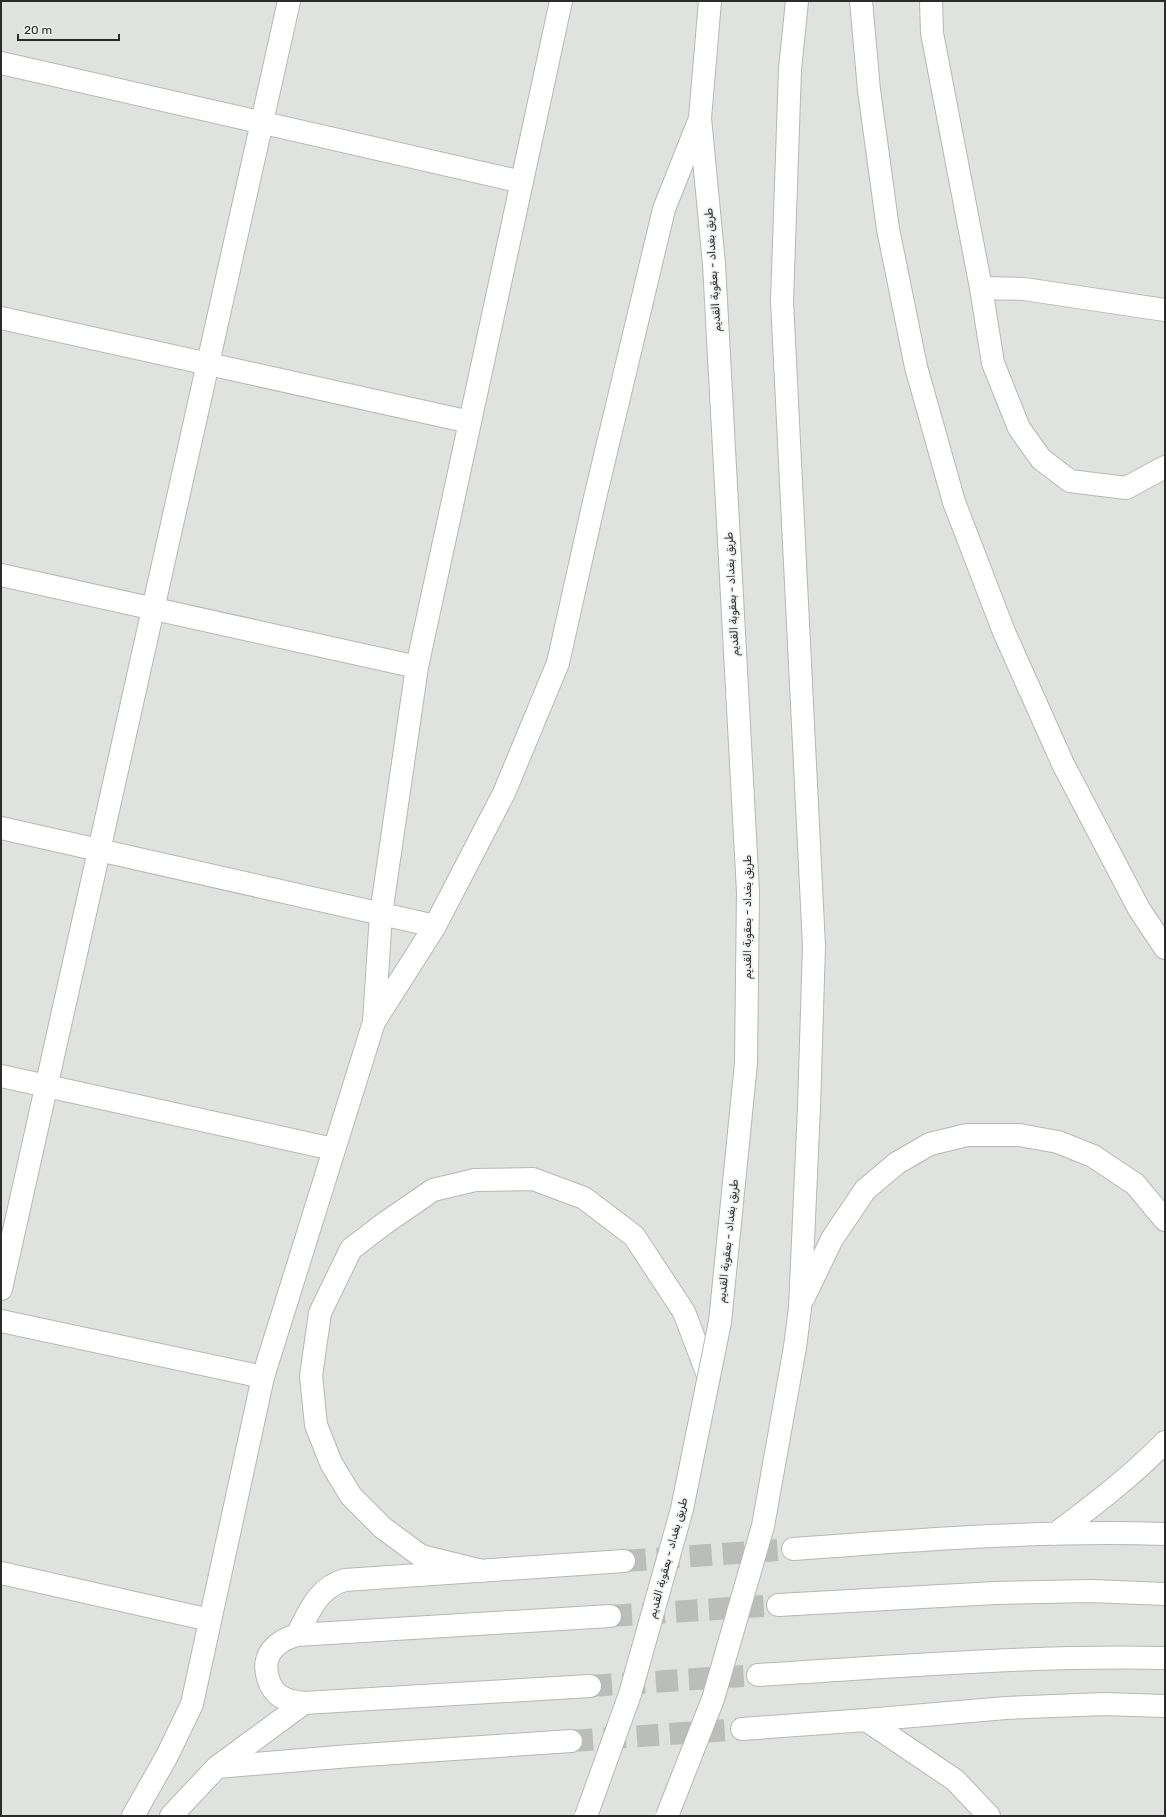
<svg xmlns="http://www.w3.org/2000/svg" width="1166" height="1817" font-family="Rubik,Cairo,sans-serif">
<style>
.lines{fill:none;stroke-linecap:round;stroke-linejoin:round}
.major-tunnel{stroke:#bbbdbb;stroke-width:22;stroke-dasharray:22 11;stroke-linecap:butt}
.highway-tunnel{stroke:#bbbdbb;stroke-width:22;stroke-dasharray:22 11;stroke-linecap:butt}
.minor-casing{stroke:#b5b8b6;stroke-width:24}
.major-casing{stroke:#b5b8b6;stroke-width:24}
.highway-casing{stroke:#b5b8b6;stroke-width:24}
.minor{stroke:#fff;stroke-width:22}
.major{stroke:#fff;stroke-width:22}
.highway{stroke:#fff;stroke-width:22}
.highway-bridge-casing{stroke:#b5b8b6;stroke-width:24;stroke-linecap:butt}
.highway-bridge{stroke:#fff;stroke-width:22}
.labels{text-anchor:middle;dominant-baseline:central;stroke-width:3;stroke-linejoin:round;paint-order:stroke}
.street-label{font-size:11px;fill:#2a2b2a;stroke:#ecefed}
</style>
<rect width="100%" height="100%" fill="#dfe2df"/>
<g class="lines">
<!-- major-tunnel -->
<path class="major-tunnel" d="M610,1616L778,1605
M590,1686L758,1675"/>
<!-- highway-tunnel -->
<path class="highway-tunnel" d="M624,1561L793,1549
M571,1741L742,1729"/>
<!-- minor casing -->
<g class="minor-casing">
<path id="minor" d="M931,1L932,33L981,288
M1,63L522,182
M1165,310L1024,289L981,288L993,363L1019,428L1041,459L1070,481L1126,488L1165,467
M1,318L470,422
M1,575L417,667
M1,828L435,926
M1,1076L333,1149
M1,1289L289,1
M1,1321L263,1377
M1,1573L210,1620
M133,1816L167,1756L192,1704L263,1377L374,1022L381,914L417,667L561,1"/>
</g>
<!-- major casing -->
<g class="major-casing">
<path id="major" d="M778,1605L995,1593L1091,1591L1165,1594
M758,1675C894,1667 1029,1655 1165,1658
M590,1686L304,1703C295,1702 287,1701 280,1696C274,1692 270,1685 268,1678C261,1655 276,1641 297,1635L610,1616"/>
</g>
<!-- highway casing -->
<g class="highway-casing">
<path id="highway" d="M710,1L700,118L714,264L748,892L746,1063L720,1322
M861,1L869,90L888,229L916,367L954,502L1004,632L1063,764L1139,909L1165,948
M374,1022L435,926L504,793L558,663L594,502L664,209L699,121
M804,1297L832,1239L865,1190L897,1163L930,1144L967,1135H1019L1058,1142L1093,1156L1135,1184L1165,1220
M795,1347L800,1308L809,1107L814,946L782,301L790,69L797,1
M1055,1534C1094,1505 1131,1477 1165,1442
M793,1549C917,1540 1041,1530 1165,1534
M482,1571L421,1556L383,1528L351,1496L331,1463L316,1425L311,1376L320,1313L351,1249L385,1223L433,1190L475,1180L533,1179L584,1198L634,1236L684,1312L709,1378
M297,1635C309,1612 318,1587 345,1580L624,1561
M866,1720L955,1780L989,1816
M742,1729L866,1720L1006,1708L1104,1704L1165,1706
M217,1767L350,1756L571,1741
M171,1816L217,1767L304,1703"/>
</g>
<!-- minor -->
<use href="#minor" class="minor"/>
<!-- major -->
<use href="#major" class="major"/>
<!-- highway -->
<use href="#highway" class="highway"/>
<!-- highway-bridge casing -->
<g class="highway-bridge-casing">
<path id="highway-bridge" d="M586,1816L630,1694L682,1509L720,1322
M667,1816L713,1699L763,1526L795,1347"/>
</g>
<!-- highway-bridge -->
<use href="#highway-bridge" class="highway-bridge"/>
</g>
<g class="labels">
<!-- street labels -->
<g class="street-label">
<text transform="translate(713 270) rotate(-94)">طريق بغداد - بعقوبة القديم</text>
<text transform="translate(732 594) rotate(-93)">طريق بغداد - بعقوبة القديم</text>
<text transform="translate(747 917) rotate(-90)">طريق بغداد - بعقوبة القديم</text>
<text transform="translate(728 1241) rotate(-84)">طريق بغداد - بعقوبة القديم</text>
<text transform="translate(668 1558) rotate(-75)">طريق بغداد - بعقوبة القديم</text>
</g>
</g>
<!-- border -->
<rect width="1166" height="1817" fill="none" stroke="#2a2b2a" stroke-width="4"/>
<!-- scale -->
<path d="M18 34v6h101v-6" fill="none" stroke="#2a2b2a" stroke-width="2"/>
<text x="24" y="34" font-size="12" fill="#2a2b2a" stroke="#ecefed" stroke-width="3" paint-order="stroke">20 m</text>
</svg>
